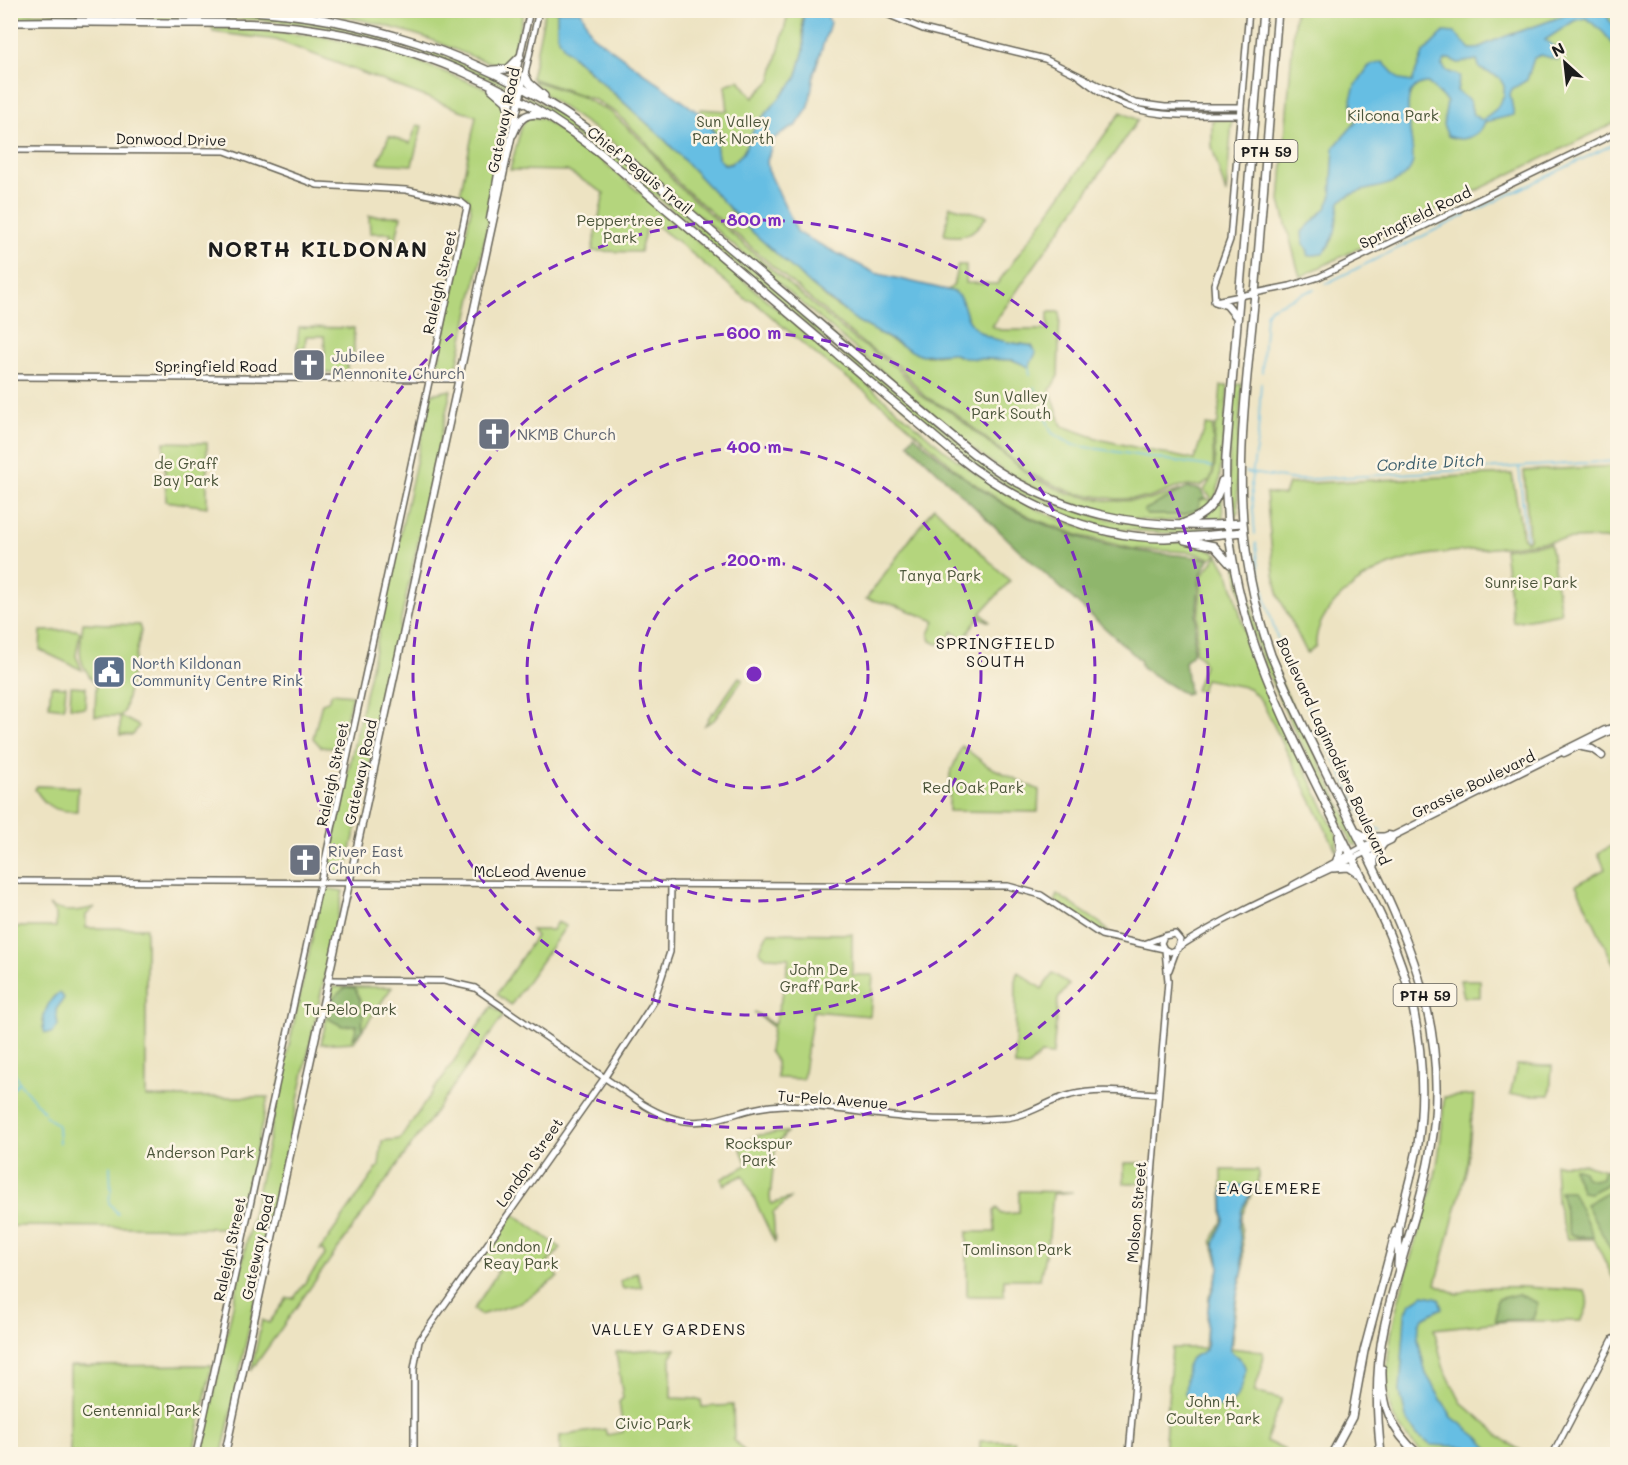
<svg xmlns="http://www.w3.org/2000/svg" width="1628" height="1465" font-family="Mali,sans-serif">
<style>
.green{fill:#b4d57d;stroke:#68784c;stroke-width:1.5}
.forest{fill:#8fb66c;stroke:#566944;stroke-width:1.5}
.water{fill:#66bee3;stroke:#416d80;stroke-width:1.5;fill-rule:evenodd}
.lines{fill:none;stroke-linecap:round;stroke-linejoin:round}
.stream{stroke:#66bee3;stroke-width:1.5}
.tertiary-casing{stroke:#656256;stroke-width:8}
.secondary-casing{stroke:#656256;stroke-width:9}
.primary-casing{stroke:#656256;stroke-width:10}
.tertiary{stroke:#fff;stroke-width:5}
.secondary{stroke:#fff;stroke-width:6}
.primary{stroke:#fff;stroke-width:7}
.ring{fill:none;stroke:#7b2cbf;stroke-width:3;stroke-dasharray:10 8}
.labels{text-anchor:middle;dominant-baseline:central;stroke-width:5;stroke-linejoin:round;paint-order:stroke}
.shield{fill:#fcf5e5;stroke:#5f5d58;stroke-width:1.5}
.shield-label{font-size:14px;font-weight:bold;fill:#1c1c1c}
.park-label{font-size:15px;fill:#4a5439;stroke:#fcf5e5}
.street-label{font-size:15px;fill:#1c1c1c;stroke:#fcf5e5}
.worship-label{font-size:15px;fill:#5b616d;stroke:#fcf5e5;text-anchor:start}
.service-label{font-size:15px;fill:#4e5e75;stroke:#fcf5e5;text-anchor:start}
.water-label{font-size:16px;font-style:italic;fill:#3a5d6c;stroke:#fcf5e5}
.neighbourhood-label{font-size:16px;letter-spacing:1.5px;fill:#1c1c1c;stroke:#fcf5e5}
.district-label{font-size:21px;font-weight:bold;letter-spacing:1.5px;fill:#1c1c1c;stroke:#fcf5e5}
.centre{fill:#7b2cbf;stroke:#fcf5e5;stroke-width:3}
.ring-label{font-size:18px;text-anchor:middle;font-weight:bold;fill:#7b2cbf;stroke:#fcf5e5;stroke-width:5;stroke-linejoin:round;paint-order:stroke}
</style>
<rect width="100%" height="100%" fill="#fcf5e5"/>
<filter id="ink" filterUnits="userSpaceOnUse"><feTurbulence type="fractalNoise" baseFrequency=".0167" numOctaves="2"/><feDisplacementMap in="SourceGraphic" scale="12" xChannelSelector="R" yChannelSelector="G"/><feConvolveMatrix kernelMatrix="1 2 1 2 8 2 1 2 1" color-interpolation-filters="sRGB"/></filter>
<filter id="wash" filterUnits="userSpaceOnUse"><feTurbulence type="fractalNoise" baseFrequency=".008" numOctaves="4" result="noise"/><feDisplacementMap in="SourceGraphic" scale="24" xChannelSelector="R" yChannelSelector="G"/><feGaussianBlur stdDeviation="1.35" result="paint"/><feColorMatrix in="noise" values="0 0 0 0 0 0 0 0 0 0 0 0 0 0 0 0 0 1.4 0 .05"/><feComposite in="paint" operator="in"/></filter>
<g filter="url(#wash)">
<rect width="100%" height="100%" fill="#ede3c2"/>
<!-- green -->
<path class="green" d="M306,11H524L512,58L507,64C489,67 444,44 424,37C386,25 346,15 306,11Z
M545,11H557L573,57L661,136L749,229L833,304L892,341L927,356L951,353L965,358L1013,360L1029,366L1032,346C1011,342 984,342 970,323C961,310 965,296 947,290L953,286L958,265H966V283L997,284L1121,112L1138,120L992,326L1000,330H1048V312H1060L1058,376L1050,390L1062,426L1102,440L1194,460L1206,425L1213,426C1211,443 1217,465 1210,480L1201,486H1181L1149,498L1116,499L1073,493L1030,474L952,411L924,396L899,366L865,345L809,298L679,184L646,142L615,112L595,100L531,78Z
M789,11H807L802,19L804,50L796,79L772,107L739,159C732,165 723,166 718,158L713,127L700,112L701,109L728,111L725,85L739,80L753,98L771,80Z
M1295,11H1617V122L1300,277L1280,201Z
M11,13L264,15L314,21L352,27L422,47L504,81L509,86L507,88C438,55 365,32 289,23C251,18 213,19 175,19C120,19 65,19 11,19Z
M212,27L320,36L396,53L490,90L507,108L488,224L456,371H440L437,368L471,209L468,197L460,195L476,116L276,40L213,32Z
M532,80L582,97L612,113L647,146L676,184L794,289L857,341L897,368L922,397L949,411L1033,478L1070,494L1110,501L1150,500L1187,488L1176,492L1148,515H1184L1200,503V500L1206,498L1213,502C1183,543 1076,508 1038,490C1015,479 993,464 972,448L610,140L548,97Z
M526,95L557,113L620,157L1002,477C1069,517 1137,529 1214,528L1223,531L1178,534L1114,529L1073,518L1028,499L969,463L657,197L527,100Z
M527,117L542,118L601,160L948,453C998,493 1052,522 1115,536C1146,543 1192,536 1218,554L1211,558L1189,552L1134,549L1081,536L1037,520L1007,505L964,477L896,415L814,353L752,300H747L677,241L648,220L640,252L592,251L604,193L567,171L510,170L521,128Z
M1212,120H1232L1226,194L1212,147Z
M417,125L422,126L412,165L378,163L389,136L410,143Z
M950,206L987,216C974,233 966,239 944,235Z
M369,216H401L393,253H389L391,233H370Z
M299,327L354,328V361H347V373H298V351H305L306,356L325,355L324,336H306L305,348H297Z
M1242,384L1237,465L1238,511L1232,520L1229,516V459L1234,385Z
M1221,386H1228L1219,485L1214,501L1204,490C1222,467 1212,453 1215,426L1218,423Z
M451,390L346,873H326L431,394Z
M164,442L207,443V507L166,501Z
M1617,466V541C1581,534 1531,544 1493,548C1461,552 1424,552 1393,564C1362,575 1314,609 1316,646L1307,653L1279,597L1274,574L1266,493L1284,495L1288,484L1512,474L1523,538L1526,541L1529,539L1524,471Z
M1222,497L1223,522L1190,523L1207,515Z
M934,507L1010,581L981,613L990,622L979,617L964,639L953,631L945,643L937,644L931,641L929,634L935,621L895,605L866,599Z
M1232,539L1237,544L1258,635L1358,841L1356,846L1352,843C1314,766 1271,694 1245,611C1238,589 1236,563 1232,539Z
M1550,543L1561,613L1513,622L1504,549Z
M1218,555L1230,576L1245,632L1260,675L1337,835V852L1262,702L1249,688L1205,679L1201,691L1195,690L1204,665L1201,657L1195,653L1202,575Z
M83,623L139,625L141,631L124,712L120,716L139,726L133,735H120V716H95L96,685C76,660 79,654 83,623Z
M77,630L80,632L76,656L82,670L40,650L41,631Z
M739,677L743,679L714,720L705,725L712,712L714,713Z
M51,686L66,687L64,708L49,706Z
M71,686L86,687L85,708L70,707Z
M332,693L352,695L339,749L321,747L313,738L322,703L328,701Z
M962,746L988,766L1039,790L1038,812L949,811L950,774Z
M37,786L78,787L77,811C55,812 46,807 35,789Z
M1617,843V971L1576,885L1605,869L1598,853Z
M326,888L343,891L222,1454H201L322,892Z
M1057,894L1100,923L1109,933C1090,932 1070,912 1055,901Z
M49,905C62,914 81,911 95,907L86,915V928H146V1097H268L239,1228L11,1226V927H56V914Z
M557,922L566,926L511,1005L497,994L536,936L531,930H552Z
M768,933L852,934V975H873L870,1016L813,1011L803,1079L777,1078L776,1061L769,1051L773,1027L754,1012L774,1025L783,993L789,958L766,957L759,951Z
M1018,972L1042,989L1053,973L1069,985L1058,999L1053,1055L1041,1054L1028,1067L1015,1066L1016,976Z
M1460,980H1480V997H1464Z
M333,987H392L354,1042L321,1044Z
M492,1006L504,1015L251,1371L262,1320L269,1323L287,1298H294L325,1255L323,1250H320L379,1166L382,1141L400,1139Z
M1517,1065L1552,1066L1550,1095H1510Z
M1474,1095L1467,1167L1436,1284L1457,1294C1487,1281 1551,1289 1585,1291C1590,1303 1587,1310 1581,1321H1509L1434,1329L1443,1366L1461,1402L1508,1443L1527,1454H1425C1411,1443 1394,1425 1390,1407C1376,1343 1415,1251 1432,1188C1440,1158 1442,1127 1444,1097Z
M787,1132L780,1141H776L770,1197L771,1204L791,1198L773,1213L775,1243L743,1175L724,1185L721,1179L747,1165L739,1144L759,1135Z
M1124,1163H1144L1143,1183H1124Z
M1555,1164H1584L1605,1170L1617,1164V1286L1594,1239H1567L1557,1202Z
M1222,1170H1258V1192H1252L1241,1218L1244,1267L1237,1296L1231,1348L1263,1352L1262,1367L1254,1392L1282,1399L1266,1441L1285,1450L1282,1454H1164L1172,1348H1205L1209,1297L1220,1267L1212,1241L1223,1219Z
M1019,1191L1073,1192L1053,1194L1049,1236L1040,1279H1004V1296H967V1232H995L994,1211L997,1208L1001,1214L1019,1213Z
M514,1214L561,1248L548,1262L558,1277L520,1303L480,1315L473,1310L498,1272L481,1260Z
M637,1272L642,1287L623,1289L620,1281Z
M658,1349H676L671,1357V1398L698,1399L701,1400L702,1407L733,1405L734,1440L747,1454H560V1436L605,1429L607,1435L623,1432L619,1402L623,1398L616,1352Z
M212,1365L193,1454H70V1366Z
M980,1441H1014L1015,1454H980Z"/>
<!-- forest -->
<path class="forest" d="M914,435C982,498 1040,533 1132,550C1158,555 1183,554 1209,559L1200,576L1193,652L1185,662L1189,693L1184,694L1142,668L1140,660L1019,550L908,443Z
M1187,488L1200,489L1206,498L1200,500L1198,509L1184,515H1148L1144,512V510Z
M346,987L355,988L360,1000V1011L363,1014L362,1030L353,1039L357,1025L342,1026L329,1019L333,998Z
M1617,1166V1179L1590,1193L1582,1192L1573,1171V1168L1583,1171L1586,1178L1593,1180L1602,1178L1603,1172Z
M1560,1191H1572L1594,1237H1578L1570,1234Z
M1607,1192L1617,1219V1254L1611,1250L1586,1204Z
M1518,1294L1538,1303L1533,1319L1496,1321V1303L1498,1299Z"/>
<!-- water -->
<path class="water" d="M557,11H581L592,35L707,119L715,134L718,158L724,164H731L743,153L756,125L796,79L804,50L803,14L807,11H825L830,23L814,73L809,107L797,125L774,138L767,161L768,170L798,233L875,273L955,292C966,301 963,312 970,322C983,342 1011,342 1032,346L1036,353L1029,367L1013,360L965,358L951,353L919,355L857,321L811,285L749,229L661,136L565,49L557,35Z
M1573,11H1604L1617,33V49L1603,32L1586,18L1574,21L1545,40L1560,51L1558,60L1541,55L1534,58L1527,80L1512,89L1510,94L1514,115L1485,122C1479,137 1463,143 1448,136L1443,125L1447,102L1428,83C1390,83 1419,149 1412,165C1401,193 1359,183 1340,202C1334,225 1340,235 1322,254L1308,256V251L1303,244L1302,232L1326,208L1331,198L1334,147L1356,122L1351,99L1355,86L1369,66L1383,62L1400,80L1412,82L1423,53L1444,32L1455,33L1470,49H1476C1508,32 1541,27 1573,11ZM1450,59L1458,63L1477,60L1480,69L1499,77L1504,86V96L1496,109L1482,120L1473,115L1470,101L1457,91L1460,76L1447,71L1442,65L1445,60Z
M60,993L64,998L56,1010L58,1026L52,1033H45C39,1022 48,997 60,993Z
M1243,1185L1247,1187L1249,1196L1242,1209L1239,1226L1243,1268L1234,1308L1230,1349C1234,1356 1242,1358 1245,1367C1246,1373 1244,1379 1242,1386C1235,1409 1217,1409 1196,1406L1185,1394L1187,1366L1191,1358L1206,1350C1207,1333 1206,1315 1210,1298C1216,1274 1225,1270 1214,1244L1224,1220L1223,1190L1229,1186Z
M1424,1295L1439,1298L1442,1308L1423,1318L1419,1324L1418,1339L1426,1374L1452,1417L1478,1437L1494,1454H1472L1467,1447L1431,1445L1417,1435L1406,1418L1400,1392L1405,1315L1410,1303Z"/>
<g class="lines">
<!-- stream -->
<path class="stream" d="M1475,211L1618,142
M1325,284L1466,215
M1029,367L1030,375
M1262,372L1266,314L1270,308L1314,289
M1034,387L1036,391
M1042,409L1052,433L1073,445L1212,467
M1519,467L1526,538
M1245,472L1296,480L1618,461
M1255,534L1251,482L1258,435L1261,383
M1256,543C1266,653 1323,728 1367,826L1381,830
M14,1071L19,1082L44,1112
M10,1092L19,1082
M45,1115L58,1126L59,1143
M110,1166L111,1192
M110,1194L109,1203L118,1214"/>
</g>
</g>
<g filter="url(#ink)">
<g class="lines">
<!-- tertiary casing -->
<g class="tertiary-casing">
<path id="tertiary" d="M877,10L923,29L1045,59L1135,103L1165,107H1241
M1249,10L1230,240L1214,284L1215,301L1290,286L1319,277L1618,132
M1081,78C1092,86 1103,95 1116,102C1154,120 1200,114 1241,115
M514,84L530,10
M522,88L539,10
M10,150L225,151L317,185L406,190L461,202L467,207L196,1454
M10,377L457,379
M10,881L1008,886L1041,895L1101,935L1164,949
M1293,885L1363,847
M1144,944L1163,937
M1179,947C1238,909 1304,883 1366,852
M1169,970L1180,940L1175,934L1164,936L1161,943L1164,949L1170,952L1178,949
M327,980L444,981L475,988L644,1105C705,1142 727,1106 784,1105C827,1105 870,1115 912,1118C941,1120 973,1120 1003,1118C1028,1117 1048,1100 1071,1095C1098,1088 1131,1093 1158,1094
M414,1454V1369L419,1341L605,1077L653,1003L670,952L671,884
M1129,1454L1168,981L1165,950
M1553,1454L1613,1339L1618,1344"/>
</g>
<!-- secondary casing -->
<g class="secondary-casing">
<path id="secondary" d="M490,219L514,84
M1582,747L1592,749L1602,756
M1564,753L1614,729
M1363,847L1388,835L1393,836L1605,730L1618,726
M1366,852L1391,840L1393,836
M225,1454L522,88"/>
</g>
<!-- primary casing -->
<g class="primary-casing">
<path id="primary" d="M232,10C358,14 482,54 585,127C635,163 681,205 728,246C810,315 890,386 974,454C1053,515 1144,532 1242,523
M1263,10L1226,456C1220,614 1284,717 1350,853C1373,900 1398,945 1410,995C1422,1044 1425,1095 1418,1144C1413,1173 1403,1200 1399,1228C1398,1240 1399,1253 1398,1265
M1278,10C1271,101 1264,192 1256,282C1244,418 1224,522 1271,655C1299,721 1332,784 1364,848C1407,935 1443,1016 1435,1116C1429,1190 1399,1256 1384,1328C1375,1370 1376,1412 1381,1454
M10,22C63,21 116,22 169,23C216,23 264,22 310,29C415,43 516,88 599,152L956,455C1014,501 1088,538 1165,538C1191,537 1217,535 1243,532
M492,70L508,69L520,57
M525,75L529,83L544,96
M492,89L506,101L509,109
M513,134C519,119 525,112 542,115
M1215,301L1227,305L1236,316
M1182,524C1206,515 1216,506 1222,481
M1185,540L1214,546L1230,564
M1357,832L1366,837H1384
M1337,860L1341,851L1339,836
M1374,866V856L1383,844
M1333,868L1349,867L1358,873
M1382,1369C1381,1404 1391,1431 1418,1454
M1332,1454L1352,1417L1364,1351L1396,1231"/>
</g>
<!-- tertiary -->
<use href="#tertiary" class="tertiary"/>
<!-- secondary -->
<use href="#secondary" class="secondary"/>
<!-- primary -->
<use href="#primary" class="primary"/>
</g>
</g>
<!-- distance rings -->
<g class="ring">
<circle cx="754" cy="674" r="114"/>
<circle cx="754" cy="674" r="227"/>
<circle cx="754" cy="674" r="341"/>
<circle cx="754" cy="674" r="454"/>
</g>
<!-- icons -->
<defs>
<g id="church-square" transform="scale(1.725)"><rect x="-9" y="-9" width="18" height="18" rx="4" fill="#6b7280" stroke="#fcf5e5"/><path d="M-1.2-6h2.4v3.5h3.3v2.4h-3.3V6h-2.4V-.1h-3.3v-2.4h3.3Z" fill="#fff"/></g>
<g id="civic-square" transform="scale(1.725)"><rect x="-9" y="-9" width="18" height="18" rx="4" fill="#5c6f8a" stroke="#fcf5e5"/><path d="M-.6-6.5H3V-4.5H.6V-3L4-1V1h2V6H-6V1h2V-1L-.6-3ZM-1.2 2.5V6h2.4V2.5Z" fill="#fff"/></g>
</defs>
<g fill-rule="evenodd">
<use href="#church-square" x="309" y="365"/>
<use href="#church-square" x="494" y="434"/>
<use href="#civic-square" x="109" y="672"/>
<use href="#church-square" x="305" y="860"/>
</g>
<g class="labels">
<!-- shield labels -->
<g class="shield">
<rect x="1234.5" y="140" width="63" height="22" rx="4.5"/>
<rect x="1393.5" y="984" width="63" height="22" rx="4.5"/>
</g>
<g class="shield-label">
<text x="1266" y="151">PTH 59</text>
<text x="1425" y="995">PTH 59</text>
</g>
<!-- park labels -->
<g class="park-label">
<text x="1393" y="115">Kilcona Park</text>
<text x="733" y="121">Sun Valley<tspan x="733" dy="17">Park North</tspan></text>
<text x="620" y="220">Peppertree<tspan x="620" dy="17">Park</tspan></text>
<text x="1011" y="396">Sun Valley<tspan x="1011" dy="17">Park South</tspan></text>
<text x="186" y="463">de Graff<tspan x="186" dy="17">Bay Park</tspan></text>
<text x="940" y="575">Tanya Park</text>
<text x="1531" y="582">Sunrise Park</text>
<text x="973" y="787">Red Oak Park</text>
<text x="819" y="969">John De<tspan x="819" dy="17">Graff Park</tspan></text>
<text x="350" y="1009">Tu-Pelo Park</text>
<text x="759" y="1143">Rockspur<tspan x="759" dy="17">Park</tspan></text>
<text x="200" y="1152">Anderson Park</text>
<text x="521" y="1246">London /<tspan x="521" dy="17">Reay Park</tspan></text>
<text x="1017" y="1249">Tomlinson Park</text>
<text x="1213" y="1401">John H.<tspan x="1213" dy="17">Coulter Park</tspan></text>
<text x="141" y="1410">Centennial Park</text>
<text x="653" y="1423">Civic Park</text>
</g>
<!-- street labels -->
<g class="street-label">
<text transform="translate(503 120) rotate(-78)">Gateway Road</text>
<text transform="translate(171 139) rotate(1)">Donwood Drive</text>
<text transform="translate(640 170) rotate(39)">Chief Peguis Trail</text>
<text transform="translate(1415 217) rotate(-26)">Springfield Road</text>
<text transform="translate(439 282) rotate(-77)">Raleigh Street</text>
<text x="216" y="366">Springfield Road</text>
<text transform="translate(1334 751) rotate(65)">Boulevard Lagimodière Boulevard</text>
<text transform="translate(360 772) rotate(-78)">Gateway Road</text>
<text transform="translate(332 774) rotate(-78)">Raleigh Street</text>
<text transform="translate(1473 784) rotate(-26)">Grassie Boulevard</text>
<text x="530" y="871">McLeod Avenue</text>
<text transform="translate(833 1099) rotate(4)">Tu-Pelo Avenue</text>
<text transform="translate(529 1162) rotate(-55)">London Street</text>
<text transform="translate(1136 1212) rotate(-85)">Molson Street</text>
<text transform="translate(257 1247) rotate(-78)">Gateway Road</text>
<text transform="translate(229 1249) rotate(-78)">Raleigh Street</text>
</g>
<!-- worship labels -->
<g class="worship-label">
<text x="332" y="356">Jubilee<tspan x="332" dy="17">Mennonite Church</tspan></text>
<text x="517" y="434">NKMB Church</text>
<text x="328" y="851">River East<tspan x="328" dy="17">Church</tspan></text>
</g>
<!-- service labels -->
<g class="service-label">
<text x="132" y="663">North Kildonan<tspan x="132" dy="17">Community Centre Rink</tspan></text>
</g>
<!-- water labels -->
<g class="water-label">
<text transform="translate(1430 462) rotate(-3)">Cordite Ditch</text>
</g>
<!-- neighbourhood labels -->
<g class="neighbourhood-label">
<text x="996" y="642">SPRINGFIELD<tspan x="996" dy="18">SOUTH</tspan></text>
<text x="1270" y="1187">EAGLEMERE</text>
<text x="669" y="1328">VALLEY GARDENS</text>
</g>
<!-- district labels -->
<g class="district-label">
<text x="318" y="248">NORTH KILDONAN</text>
</g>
</g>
<circle cx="754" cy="674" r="9" class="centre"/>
<g class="ring-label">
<text x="754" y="226">800 m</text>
<text x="754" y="339">600 m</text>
<text x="754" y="453">400 m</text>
<text x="754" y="566">200 m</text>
</g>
<!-- margin -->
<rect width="1628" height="1465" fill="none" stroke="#fcf5e5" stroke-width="36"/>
<!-- north arrow -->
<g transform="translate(1565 63) rotate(333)" stroke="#fcf5e5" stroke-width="4.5" paint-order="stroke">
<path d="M0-4.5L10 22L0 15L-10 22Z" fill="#1c1c1c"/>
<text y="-9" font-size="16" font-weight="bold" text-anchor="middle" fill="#1c1c1c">N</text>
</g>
</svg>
